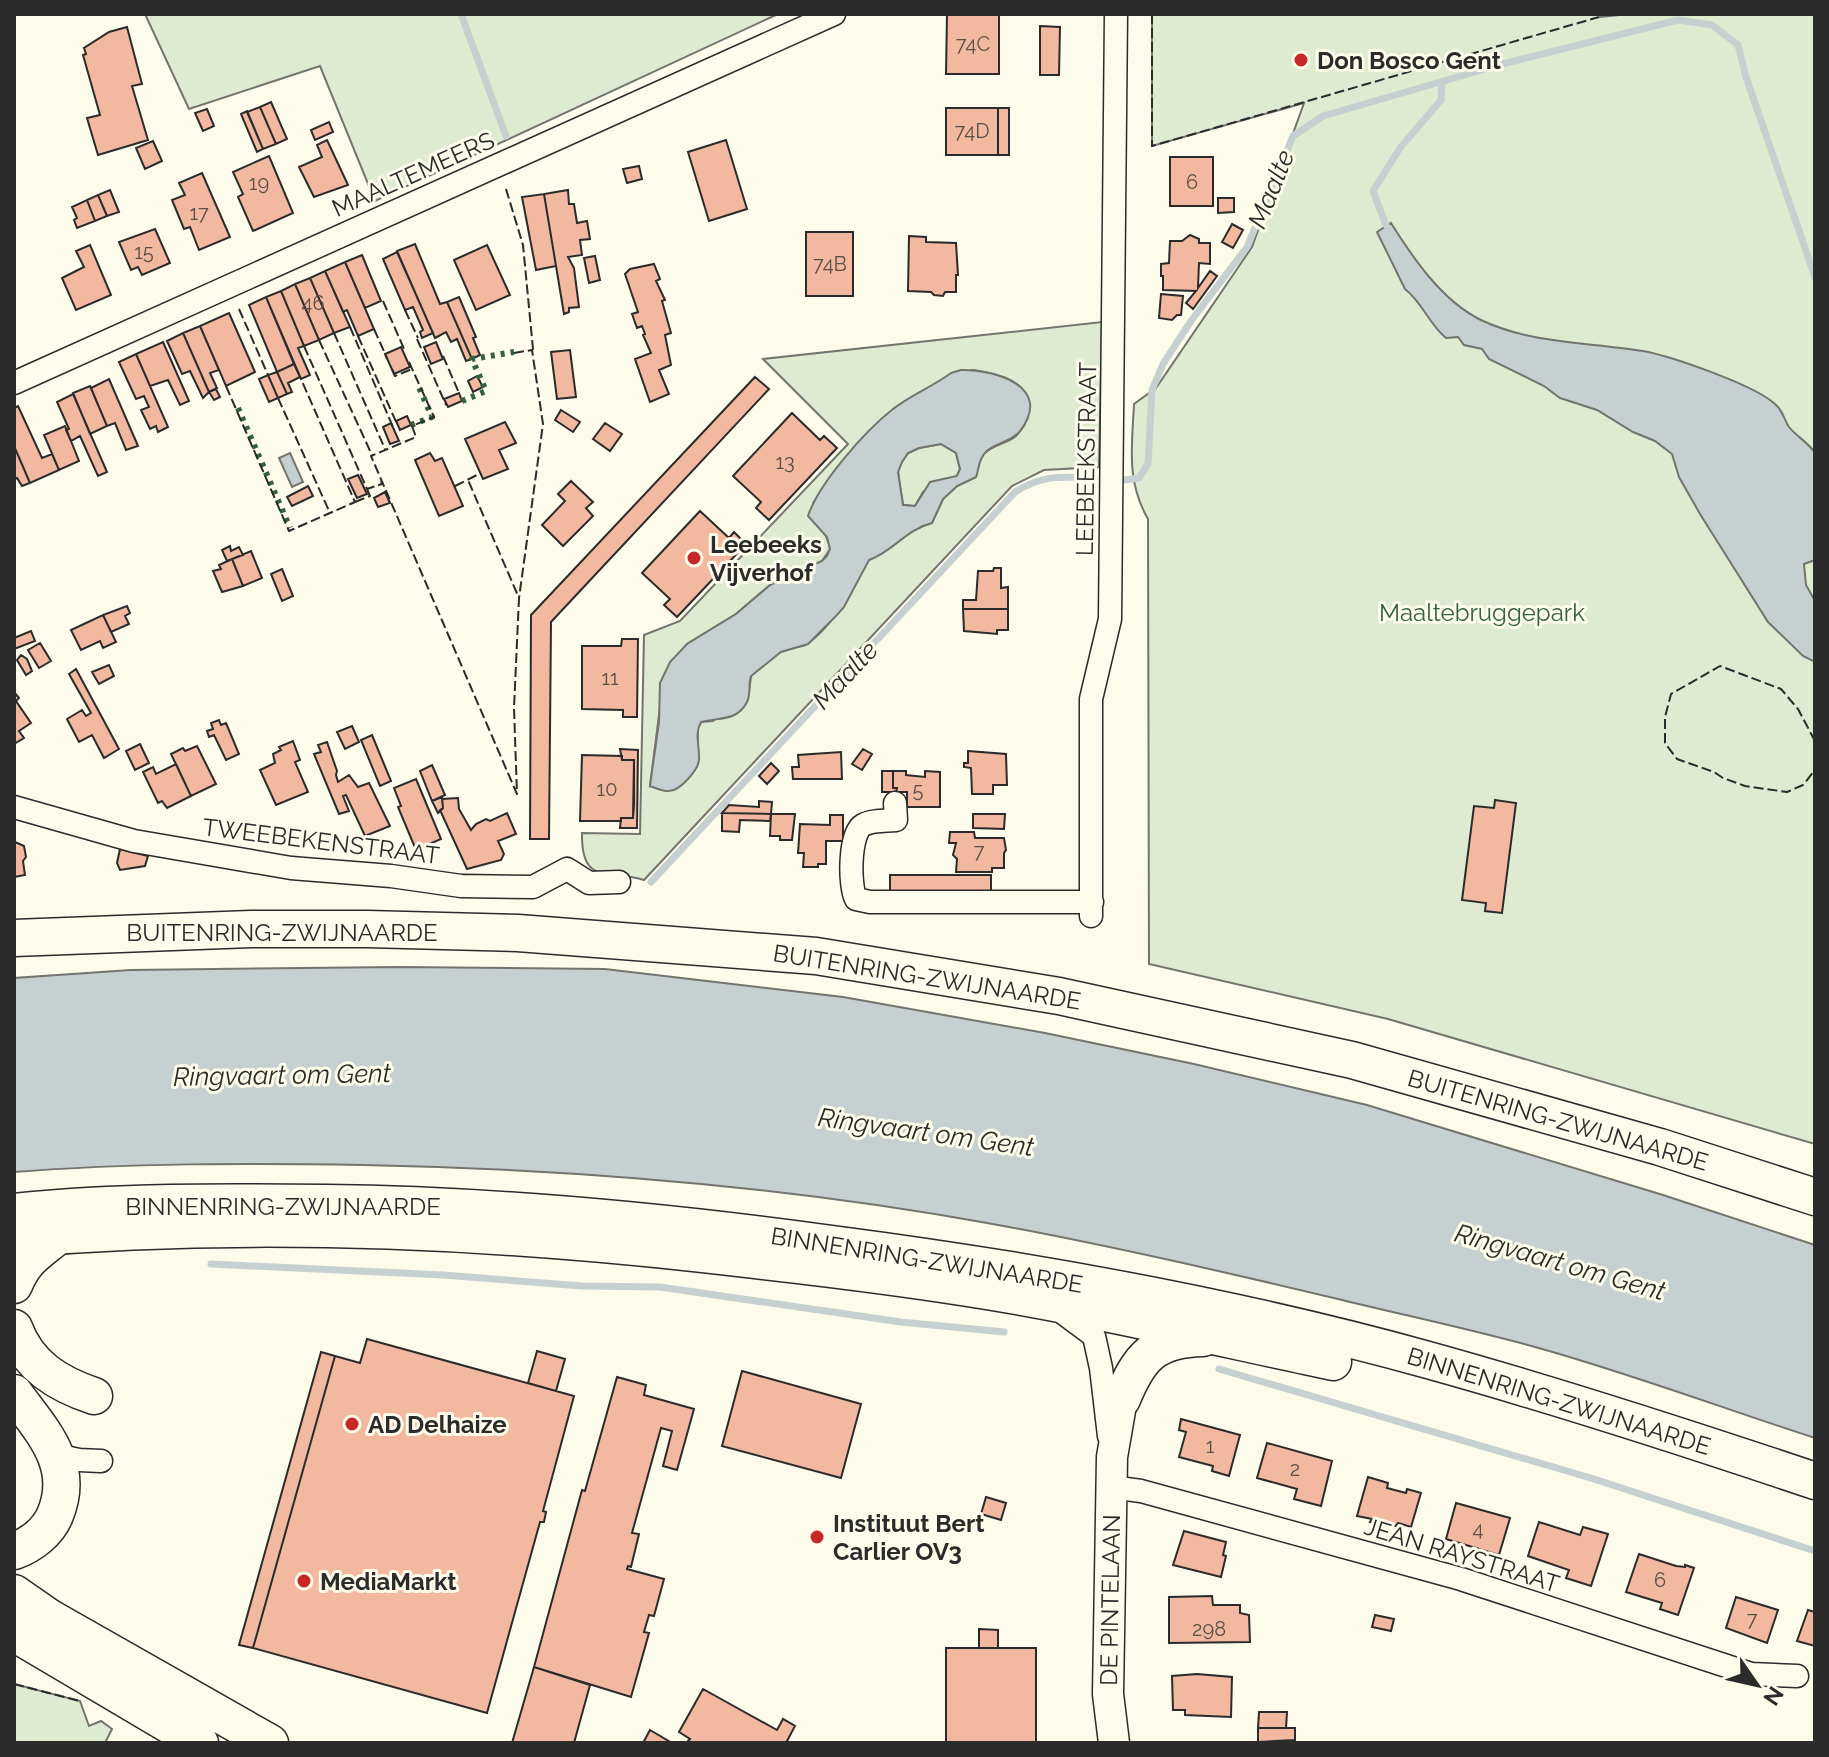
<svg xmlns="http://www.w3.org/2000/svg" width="1829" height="1757" font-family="Raleway,sans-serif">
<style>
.green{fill:#deebd1;stroke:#74746e;stroke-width:2;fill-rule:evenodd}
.water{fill:#c7d0d0;stroke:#74746e;stroke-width:2;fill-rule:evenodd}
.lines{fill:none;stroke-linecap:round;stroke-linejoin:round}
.stream{stroke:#c7d0d0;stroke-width:7}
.building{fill:#f2b8a0;stroke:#2b2b2b;stroke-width:2}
.minor-casing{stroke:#2b2b2b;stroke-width:25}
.secondary-casing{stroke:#2b2b2b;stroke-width:33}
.trunk-casing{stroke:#2b2b2b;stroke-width:39}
.minor{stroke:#fdfbea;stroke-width:22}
.secondary{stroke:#fdfbea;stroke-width:30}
.trunk{stroke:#fdfbea;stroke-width:36}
.hedge{stroke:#34623c;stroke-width:6;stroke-dasharray:4 6;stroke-linecap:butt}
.fence{stroke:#2b2b2b;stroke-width:2;stroke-dasharray:10 4;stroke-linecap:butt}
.poi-dot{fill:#c62828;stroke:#fdfbea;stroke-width:3}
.labels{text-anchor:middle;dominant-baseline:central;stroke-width:6;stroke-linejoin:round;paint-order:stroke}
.number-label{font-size:20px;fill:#5d4e48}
.poi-label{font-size:24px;font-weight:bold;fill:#2b2b2b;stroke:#fdfbea;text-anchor:start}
.street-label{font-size:24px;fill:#2b2b2b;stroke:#fdfbea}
.park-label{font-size:24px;fill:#34623c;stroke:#fdfbea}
.water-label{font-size:26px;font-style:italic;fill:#2b2b2b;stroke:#fdfbea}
</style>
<rect width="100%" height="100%" fill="#fdfbea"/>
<!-- green -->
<path class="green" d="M145,14H778L375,201L320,66L189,109Z
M1152,14H1602L1600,17L1629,14H1815V1144L1388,1019L1149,964L1148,519C1126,481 1132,446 1134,404L1156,388L1252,247L1304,103L1152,146Z
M1102,322L1099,467L1044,470L1012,486L644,880C608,869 581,886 582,833L640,834L644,635L680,621L848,444L763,359ZM973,370C997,373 1035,382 1028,414C1027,422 1022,430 1016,436C1007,444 991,445 984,454C979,461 977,469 976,477L957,486L943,499L932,523C905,530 894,551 869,560C850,589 838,620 810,642C802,649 795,646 786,649C773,654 760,667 751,676L749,692L713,721L701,722L698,728L697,767L691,772L650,786L660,707L687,644L736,614L770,585L822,561L830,549L829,544L813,503C841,461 872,419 917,395C938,383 948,374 973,370Z
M941,444L956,453L960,469L957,476L923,492L915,506L903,505L898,472L902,462L908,453L919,448Z
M14,1684L80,1701L89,1726L101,1721L112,1729L105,1743H14Z"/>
<!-- water -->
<path class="water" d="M1391,223C1413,258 1442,301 1481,320C1531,344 1589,342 1643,351C1670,356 1759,386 1777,406C1783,412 1785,421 1789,427C1797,437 1808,442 1815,453V560L1804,564L1806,585L1815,601V662L1803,656L1768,622L1700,514L1679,477L1672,454L1655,441L1633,432L1597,410L1560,398L1544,386L1489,359L1482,349L1464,345L1458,337L1446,338C1429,324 1422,302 1405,289L1377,232Z
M961,370C995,369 1054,387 1020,431C1011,443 992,443 984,454C978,462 979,469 976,477L957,486L943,499L932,523C906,529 894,551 869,560L844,607L836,616L808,644L781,652L751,676C748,684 751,695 747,702C737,722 718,717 701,722C694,734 700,747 699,760C698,770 680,791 669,791C664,792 656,788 650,786L659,722L660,683L670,662L687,644L736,614L770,585L822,561L827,556L830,549L827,537L808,516C819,483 865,431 893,409C911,395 932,387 951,373ZM941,444L956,453L960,469L957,476L930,482L915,506L903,505L898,472L902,462L908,453L919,448Z
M290,453L303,482L292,487L279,458Z
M398,967L605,969L843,997L1045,1033L1194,1064L1367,1105L1663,1195L1815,1245V1438C1722,1408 1629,1373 1535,1347C1470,1329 1403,1315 1338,1299C1221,1271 1104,1244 987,1223C782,1186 572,1169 364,1165C247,1163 130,1163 14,1172V978L131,970Z"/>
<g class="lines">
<!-- stream -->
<path class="stream" d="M461,14L506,136
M1386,225L1373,191L1400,148L1441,100L1442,82
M1125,480L1139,478L1148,464L1152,390L1163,364L1191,321L1247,247L1293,136L1323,116L1499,65L1678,20L1712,25L1738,45L1746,77L1815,277
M651,882L1015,492C1044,474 1061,477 1094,478
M211,1264L443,1275L582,1286L660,1287L901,1322L1004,1332
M1219,1369L1594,1479L1815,1551"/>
</g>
<!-- building -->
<path class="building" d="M947,14H999V74H946Z
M1040,26L1060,27L1059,75H1040Z
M127,27L142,84L132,86L148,140L98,155L87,118L100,115L83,55L86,54L84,48L109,32Z
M271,102L287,139L276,144L260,107Z
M260,107L276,144L263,149L247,112Z
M946,108H998V155H946Z
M998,108H1009V155H998Z
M207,109L214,126L203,131L195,113Z
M247,111L263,149L257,152L241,114Z
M329,122L333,132L315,140L311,130Z
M327,140L348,185L314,197L299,167L322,157L317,145Z
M726,140L747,209L709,221L688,152Z
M153,141L162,161L145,169L136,148Z
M269,156L293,213L253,231L238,197L243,194L233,172Z
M1170,157H1213V206H1170Z
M639,166L642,179L627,183L623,169Z
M202,173L230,237L199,250L190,227L184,229L172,200L185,195L179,183Z
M110,190L119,212L107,216L98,195Z
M568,190L569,204H574L577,223L587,221L590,239L580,240L582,255L568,257L574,268L579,307L569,308V312L564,314L544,194Z
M544,194L556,266L536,270L522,197Z
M98,195L107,216L95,221L87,200Z
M1218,198H1234V212L1218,213Z
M87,200L95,221L77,228L74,220L77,218L72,207Z
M1232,224L1243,230L1233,248L1222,242Z
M155,229L170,263L142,275L138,267L131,270L119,242Z
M806,232H853V296H806Z
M1190,235L1199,239V243H1210V264L1199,263L1198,288L1210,271L1217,276L1193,309L1186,303L1196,291L1163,290V276H1161V264L1169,263L1170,241H1182Z
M909,236L926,237V242L956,243L958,275H956V292H945L943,296L934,295L931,292L908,291Z
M415,244L440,304L447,302L472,359L466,361L457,339L451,342L446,332L435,338L397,251Z
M90,245L111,295L76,310L62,278L84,267L76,251Z
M487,245L510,295L476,310L454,260Z
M397,252L433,333L422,338L420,332L423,330L413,307L405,310L383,259Z
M362,255L381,301L365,308L345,262Z
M595,256L600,280L589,283L584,258Z
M345,262L374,329L358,336L347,310L343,312L325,271Z
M654,264L660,279L656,281L665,300L662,301L671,333L665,335L671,365L659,370L669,394L650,402L635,359L651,353L643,335L645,334L642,326L637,328L632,314L638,312L625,274L630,269Z
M325,271L350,327L334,333L310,278Z
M310,278L334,333L319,340L295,284Z
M295,284L319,340L304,346L281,291Z
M281,291L304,346L298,348L310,375L301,379L266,297Z
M1161,294L1183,296L1181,315H1177L1172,320L1159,318Z
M266,297L294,364L277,372L249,305Z
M459,297L476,337L473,338L480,355L472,359L447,302Z
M229,313L255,372L226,386L200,326Z
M200,326L219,370L210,373L217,388L209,392L183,333Z
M183,333L209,392L203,398L190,371L182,374L167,341Z
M163,342L189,401L180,405L168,380L150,386L136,354Z
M436,342L443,359L431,364L424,347Z
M401,347L410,367L394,374L385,354Z
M570,350L576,397L557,399L551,352Z
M136,354L168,427L158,432L156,426L150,429L141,410L149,407L144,396L136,399L119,362Z
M294,364L300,377L288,383L292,392L287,394L277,372Z
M277,372L287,394L278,398L268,375Z
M268,375L278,398L269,402L259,379Z
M477,376L483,387L473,392L468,381Z
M755,377L769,389L551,622L549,839H530L531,615Z
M109,379L138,446L126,450L115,423L107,426L91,388Z
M90,386L107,426L90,434L73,393Z
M216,389L220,397L214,400L209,392Z
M459,393L462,401L448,407L444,399Z
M73,394L107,472L98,476L80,436L71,441L66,430L69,429L57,402Z
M18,406L42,458L52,454L59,470L30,483L14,446V408Z
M561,410L580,422L573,432L555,420Z
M792,413L820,440L824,436L837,448L769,520L756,508L761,502L733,476Z
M407,416L411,425L400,430L396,421Z
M505,422L516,443L499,450L508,469L483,479L465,439Z
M391,423L399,441L390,444L383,427Z
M605,423L622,434L610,451L593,439Z
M65,426L79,461L59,470L44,435Z
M14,446L30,483L22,486L17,478L14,480Z
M430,453L435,461L442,458L463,506L439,516L415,460Z
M358,475L367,494L357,498L348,479Z
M571,481L593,502L586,508L593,516L563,546L542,525L565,501L558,494Z
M308,486L313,496L292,506L287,497Z
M385,492L390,503L378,507L374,498Z
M700,511L729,538L734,532L746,544L677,617L664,605L670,599L642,573Z
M230,546L231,551L239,547L243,555L227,561L222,550Z
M251,551L262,578L243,586L232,559Z
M232,559L243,586L222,592L213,571L221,569L219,565Z
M994,568H1001V588L1008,587V609H963V600H976L978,571H993Z
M282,569L293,596L282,601L271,574Z
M127,606L130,613L125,616L129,624L111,632L103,615Z
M963,609H1008V630H997V634L964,631Z
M103,615L116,642L103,648L100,641L81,650L71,630Z
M31,631L35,641L14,649V638Z
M622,639H638L637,717H623V710L582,709V646H621Z
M40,643L51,661L39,668L28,650Z
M21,655L27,659L32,671L26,675L17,660Z
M109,665L114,676L99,684L92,672Z
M76,669L119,749L104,758L92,735L79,742L67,719L82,710L86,716L91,713L69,674Z
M14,692L19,698L16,701L31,723L19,731L24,738L14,744Z
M219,720L221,725L226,723L239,754L226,760L214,735L209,737L207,731L213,729L211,723Z
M352,726L359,742L345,749L337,732Z
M372,735L391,781L380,786L361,740Z
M293,741L300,760L295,762L308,792L276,805L260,770L275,763L273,754L281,750L279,747Z
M327,742L337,771L336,775L338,782L349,775L358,787L369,783L390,826L365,836L346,795L343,796L349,811L339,814L314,754L321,752L318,745Z
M140,744L149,763L135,770L126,751Z
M197,746L216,784L191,796L171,754L183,748L185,751Z
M620,749L638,750L637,828H620L621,818H633L634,804V760H622Z
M863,749L872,754L862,770L852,764Z
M968,751L1006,754L1007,785H993V794H972L971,768L964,767V763H968Z
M841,752L842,779H793L792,767H799L798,755Z
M582,755L622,756V760H634L633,818H621V821H580Z
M771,763L779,771L767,784L759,776Z
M176,764L191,796L167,808L162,801L158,803L143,772L153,767L156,774Z
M432,765L445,795L432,801L420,771Z
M882,771H893V788H897L896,792H882Z
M893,771H906V775L925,777V771L940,772V807H907V792H896L897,788H893Z
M416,779L441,839L416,850L398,807L401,806L394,788Z
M442,797L443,808L438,813L432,801Z
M458,798L459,809L471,830L476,824L486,819L490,821L507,813L516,834L498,841L504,854L501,860L467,869L440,810L443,808L442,799Z
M1495,800L1516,803L1502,913L1485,911L1486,903L1462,900L1474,806L1494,808Z
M759,801L772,802L771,814L722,813L729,805L759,807Z
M722,813L771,814L770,821L740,820L739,832L722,831Z
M771,814H795L792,840H780V836H770Z
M973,814H1005L1004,829L973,828Z
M830,815H843V841H826V864H818V867H803L804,853H798L800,824L830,825Z
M950,832H974L975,838H1004L1006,850L1004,853V868H992V872H956L957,859L953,855L956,843H949Z
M14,837L15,842L24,846L26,857L23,861L25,875L14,877Z
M120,849L148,856L145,866L120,870L117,863Z
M890,875H991V894L890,893Z
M367,1339L574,1396L543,1511L546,1512L544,1522H540L487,1713L253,1648L335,1356L360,1363Z
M537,1351L565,1359L556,1391L528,1383Z
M321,1352L335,1356L253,1648L239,1645Z
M742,1371L861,1404L841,1478L722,1446Z
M617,1377L646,1385L644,1395L694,1409L677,1470L663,1466L672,1431L661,1428L632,1533L639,1534L631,1567L628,1566L627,1569L664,1579L654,1616L649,1615L644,1632L649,1633L631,1697L534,1667L582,1490L585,1491Z
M1181,1419L1240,1435L1229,1476L1212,1471L1213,1466L1179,1457L1186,1432L1179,1430Z
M1267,1443L1332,1461L1321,1506L1294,1499L1297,1489L1257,1478Z
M1368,1477L1388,1483L1387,1488L1406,1493L1407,1489L1421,1493L1411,1527L1398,1523L1396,1526L1378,1521L1377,1524L1370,1522L1372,1519L1357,1516Z
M986,1497L1006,1503L1001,1520L981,1514Z
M1456,1503L1510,1518L1499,1555L1446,1539Z
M1539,1522L1580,1535L1583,1527L1608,1534L1591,1586L1566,1578L1569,1570L1528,1556Z
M1184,1531L1226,1542L1223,1555L1226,1556L1221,1577L1173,1565Z
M1639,1554L1676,1566L1685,1567V1565L1694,1568L1678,1615L1660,1609L1662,1603L1626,1592Z
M1212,1596L1213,1605H1240V1613L1249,1615L1250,1642L1169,1643V1597Z
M1736,1597L1778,1610L1767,1643L1726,1628Z
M1808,1610L1815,1612V1646L1797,1641Z
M1375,1615L1394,1619L1391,1631L1372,1627Z
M979,1629L998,1630V1648H979Z
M946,1648H1036V1743H946Z
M534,1667L590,1685L574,1743H512Z
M1197,1674L1232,1677L1231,1717L1185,1715V1710H1173L1172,1676Z
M703,1689L777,1730L783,1719L795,1726L786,1743H686L690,1739L679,1732Z
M1259,1712H1287L1286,1728H1258Z
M1258,1728H1295V1740L1258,1742Z
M650,1730L672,1743H643Z
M1171,1742H1226V1743H1171Z"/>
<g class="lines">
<!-- minor casing -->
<g class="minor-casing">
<path id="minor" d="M14,383L834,14
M895,803L896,820C886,821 872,820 863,825C849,833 849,886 856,899L870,902H1092
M14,807L134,841L291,868L391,876L461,886L533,887L567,869L589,883L619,882
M1091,916V699L1110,619L1116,14
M1059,1310L1094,1336L1101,1368L1109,1436
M56,1455L79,1460L101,1461
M1111,1487L1141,1491L1461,1579L1751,1674L1797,1676"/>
</g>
<!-- secondary casing -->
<g class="secondary-casing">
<path id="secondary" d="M1114,1743L1108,1694L1112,1457L1122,1399"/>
</g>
<!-- trunk casing -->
<g class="trunk-casing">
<path id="trunk" d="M14,938L251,929H367L518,933L816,956L1059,996L1352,1060L1660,1147L1815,1197
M14,1212C118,1201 223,1202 327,1203C497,1205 664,1221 832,1244C1032,1270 1233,1306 1428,1360C1558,1396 1687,1438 1815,1481
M14,1239C261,1218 508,1230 754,1260C834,1269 914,1279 993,1292C1107,1311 1220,1338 1333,1362
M14,1285C25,1258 38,1253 59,1235
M14,1328C28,1366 58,1384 94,1396
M14,1393C42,1431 76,1465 55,1515C48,1532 31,1545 14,1551
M1122,1399C1139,1357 1154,1339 1203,1338
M14,1593L50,1618L270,1743
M14,1633L200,1743"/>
</g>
<!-- minor -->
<use href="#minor" class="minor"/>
<!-- secondary -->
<use href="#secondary" class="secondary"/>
<!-- trunk -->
<use href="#trunk" class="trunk"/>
<!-- hedge -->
<path class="hedge" d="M462,401L486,391L472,359L514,352
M238,408L290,528
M411,425L432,417L418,385"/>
<!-- fence -->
<path class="fence" d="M1152,14V146L1599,17
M506,189L523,245L533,349H530
M383,301L405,351
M239,309L268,375
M405,310L418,338
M350,327L393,427
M374,329L387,358
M334,333L385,449
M358,336L397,424
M417,339L446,405
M319,340L372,455
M304,346L367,489L382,484L381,481
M514,353L532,350L543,424L519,598
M443,356L459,393
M409,362L434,417L412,426L416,437L371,456L517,794L514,708L519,598L468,480
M392,369L395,376L412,369
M226,386L289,531L355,502L301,379
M278,398L330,513
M455,486L481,473
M355,502L370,496L367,489
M1815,741L1798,709L1781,689L1720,666L1671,694L1665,717V743L1677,759L1714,772L1723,778L1745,786L1787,792L1803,785L1815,770
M14,1684L80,1701"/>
</g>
<!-- markers -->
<g class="poi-dot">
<circle cx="1301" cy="60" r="8"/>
<circle cx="694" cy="558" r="8"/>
<circle cx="352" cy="1424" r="8"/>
<circle cx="817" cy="1537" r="8"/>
<circle cx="304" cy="1581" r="8"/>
</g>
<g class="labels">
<!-- number labels -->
<g class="number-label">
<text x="973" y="44">74C</text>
<text x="972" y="131">74D</text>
<text x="1192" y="182">6</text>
<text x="259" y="183">19</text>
<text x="199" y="213">17</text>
<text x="144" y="252">15</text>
<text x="830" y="264">74B</text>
<text x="313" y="303">46</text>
<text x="785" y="462">13</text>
<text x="610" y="678">11</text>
<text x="607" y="789">10</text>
<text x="918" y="790">5</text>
<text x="979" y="851">7</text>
<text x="1210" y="1446">1</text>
<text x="1295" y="1469">2</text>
<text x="1478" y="1529">4</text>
<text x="1660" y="1580">6</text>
<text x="1752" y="1619">7</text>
<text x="1209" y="1629">298</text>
</g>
<!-- poi labels -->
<g class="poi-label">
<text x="1317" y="60">Don Bosco Gent</text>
<text x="710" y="544">Leebeeks<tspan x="710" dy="28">Vijverhof</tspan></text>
<text x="368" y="1424">AD Delhaize</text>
<text x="833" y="1523">Instituut Bert<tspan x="833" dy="28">Carlier OV3</tspan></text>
<text x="320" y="1581">MediaMarkt</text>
</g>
<!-- street labels -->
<g class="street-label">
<text transform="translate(413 174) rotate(-24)">MAALTEMEERS</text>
<text transform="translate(1086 459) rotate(-89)">LEEBEEKSTRAAT</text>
<text transform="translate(321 841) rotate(7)">TWEEBEKENSTRAAT</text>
<text x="282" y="932">BUITENRING-ZWIJNAARDE</text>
<text transform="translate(927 977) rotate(9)">BUITENRING-ZWIJNAARDE</text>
<text transform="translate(1558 1120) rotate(16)">BUITENRING-ZWIJNAARDE</text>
<text x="283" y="1206">BINNENRING-ZWIJNAARDE</text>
<text transform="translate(927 1260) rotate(9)">BINNENRING-ZWIJNAARDE</text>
<text transform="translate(1559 1401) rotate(17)">BINNENRING-ZWIJNAARDE</text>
<text transform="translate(1462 1555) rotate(17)">JEAN RAYSTRAAT</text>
<text transform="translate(1110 1600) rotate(-89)">DE PINTELAAN</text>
</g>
<!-- park labels -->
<g class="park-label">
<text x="1482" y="612">Maaltebruggepark</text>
</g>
<!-- water labels -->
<g class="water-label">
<text transform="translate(1271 189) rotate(-68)">Maalte</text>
<text transform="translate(845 675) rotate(-47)">Maalte</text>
<text transform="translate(282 1075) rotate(-1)">Ringvaart om Gent</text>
<text transform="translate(926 1132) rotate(8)">Ringvaart om Gent</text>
<text transform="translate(1560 1262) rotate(16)">Ringvaart om Gent</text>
</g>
</g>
<!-- border -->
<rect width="1829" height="1757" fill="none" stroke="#2b2b2b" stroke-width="32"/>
<!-- north arrow -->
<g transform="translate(1757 1685) rotate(124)" stroke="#fdfbea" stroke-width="6" paint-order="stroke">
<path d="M0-6L14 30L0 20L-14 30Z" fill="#2b2b2b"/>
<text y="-12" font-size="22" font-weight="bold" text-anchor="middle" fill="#2b2b2b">N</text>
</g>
</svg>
